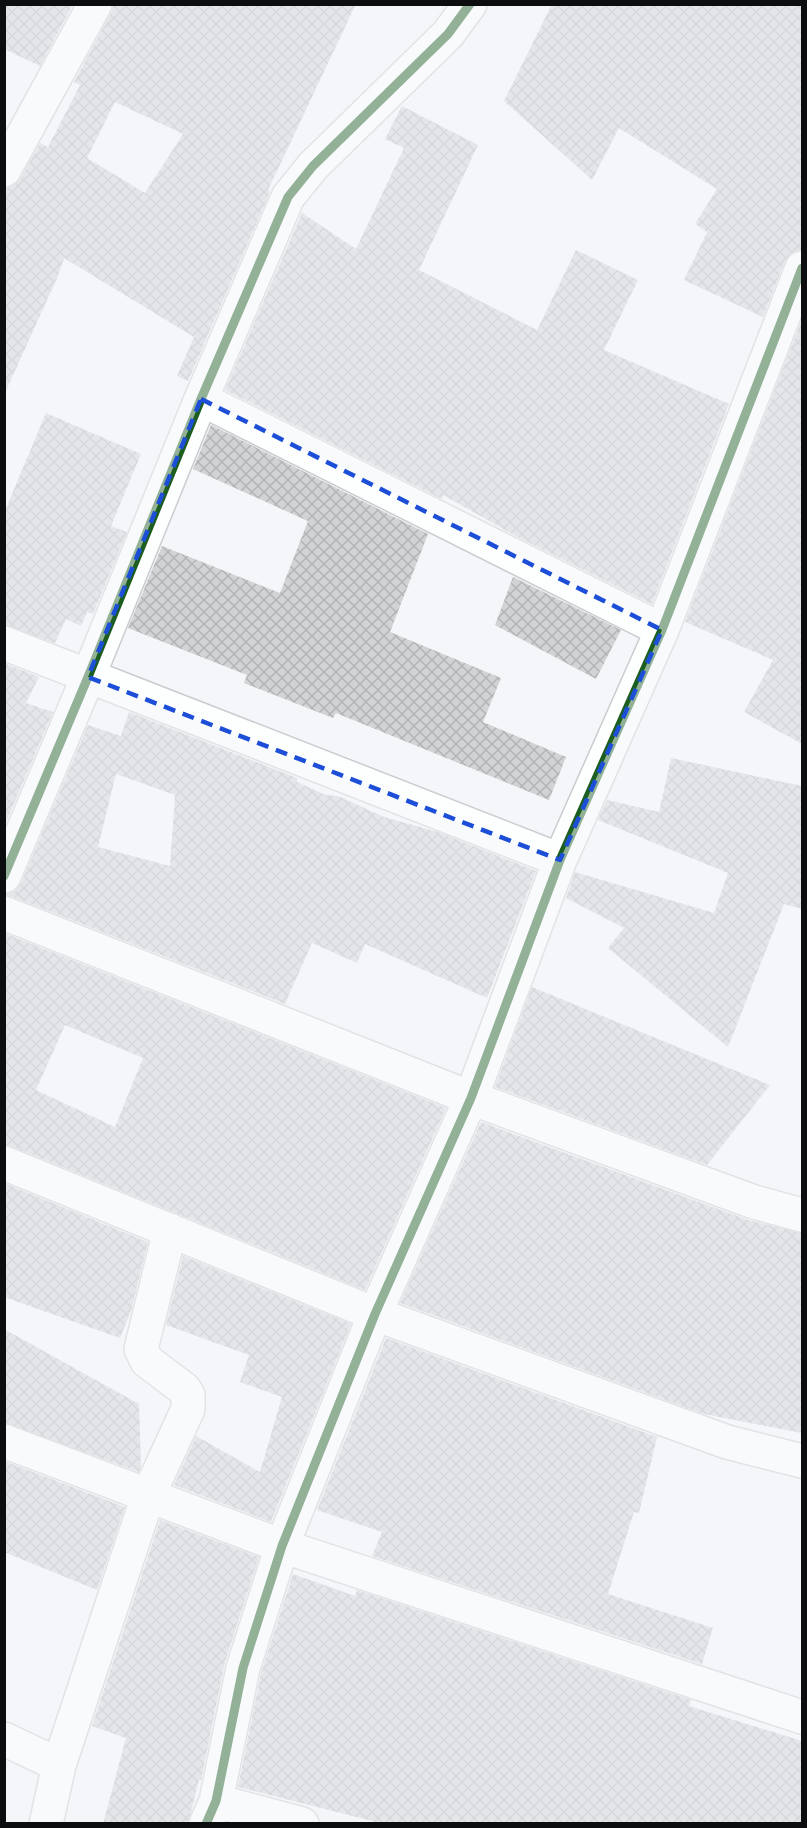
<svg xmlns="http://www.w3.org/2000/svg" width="807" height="1828" font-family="'Roboto Condensed',sans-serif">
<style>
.building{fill:url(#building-cross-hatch);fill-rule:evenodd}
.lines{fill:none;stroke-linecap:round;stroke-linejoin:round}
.minor-casing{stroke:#cacccf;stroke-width:36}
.minor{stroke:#fdfefe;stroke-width:33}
.cycleway-casing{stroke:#fff;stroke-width:13}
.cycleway{stroke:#1b5e20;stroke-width:9}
.marked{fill:none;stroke:#1d4ed8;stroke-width:4.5;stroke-dasharray:12 8;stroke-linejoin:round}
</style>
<defs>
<pattern id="building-cross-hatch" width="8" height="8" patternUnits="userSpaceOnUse" patternTransform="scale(1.5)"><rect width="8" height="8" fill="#d1d3d5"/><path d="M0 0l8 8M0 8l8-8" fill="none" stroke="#b2b4b6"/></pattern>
</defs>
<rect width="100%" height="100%" fill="#f4f6f9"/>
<!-- building -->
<path class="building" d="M4,4H73L40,66L4,49Z
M114,4H356L268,190L270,192L188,381L177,376L194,337L64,258L58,276L4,395V189L13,186L20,179L40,143L48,147L80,85L74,82L111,13ZM115,102L183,134L145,193L87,158Z
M552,4H802V250L791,253L785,261L763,317L684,280L707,232L695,224L717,189L619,128L592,180L504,101Z
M402,106L478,145L419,270L537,330L576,250L638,280L604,350L729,404L652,604L516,536L443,495L442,499L225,390L302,213L356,249L404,148L385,139Z
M802,319V744L744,712L773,660L685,622Z
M46,413L141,454L111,526L127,532L93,614L87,612L81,626L66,619L55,643L4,625V513Z
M211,425L428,534L390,632L501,678L483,722L566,757L549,800L336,713L333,718L244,683L247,675L128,628L162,546L280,593L308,521L193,469Z
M513,577L621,630L596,679L495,625Z
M4,663L39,677L26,703L53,712L4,827Z
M129,712L297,778V782L326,795L338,796L384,817L438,832L536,871L487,998L365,944L357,963L312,943L285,1004L11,896L4,895L15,891L21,883L88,725L121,736ZM116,774L175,795L170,866L98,847Z
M671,758L802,786V909L784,904L728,1047L608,948L624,928L566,898L575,872L714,913L728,873L598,820L607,800L659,812Z
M4,933L446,1108L365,1290L11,1146L4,1145ZM65,1025L143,1058L115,1127L36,1090Z
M532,987L770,1085L707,1165L495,1087Z
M481,1122L748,1220L802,1233V1433L704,1414L400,1303Z
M4,1183L148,1242L131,1311L120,1338L4,1297Z
M183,1256L351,1324L271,1522L174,1485L196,1436L260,1472L282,1397L240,1382L249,1355L166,1325Z
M4,1329L139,1404L141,1466L139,1472L4,1423Z
M386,1338L657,1437L639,1513L634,1512L608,1594L713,1628L702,1664L372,1556L382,1532L317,1510Z
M4,1461L125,1507L97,1590L4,1552Z
M160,1520L259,1557L225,1662L201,1780H199L188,1824H103L126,1738L92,1726Z
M293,1574L355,1596L357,1590L691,1700L689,1706L802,1741V1824H384L238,1787L261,1673Z"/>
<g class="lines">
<!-- minor casing -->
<g class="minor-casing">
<path id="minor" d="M4,170L95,4
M201,399L662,630
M4,643L560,860
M4,876L88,677L201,399L288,197L313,166L448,34L470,4
M4,913L471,1098L754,1202L802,1215
M4,1163L375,1314L727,1442L802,1461
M4,1441L282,1546L802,1717
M4,1739L59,1765
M216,1801L302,1824
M46,1824L59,1765L148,1496L188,1409V1395L184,1389L147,1361L141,1349L170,1230
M206,1824L216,1801L243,1668L282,1546L375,1314L471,1098L560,860L662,630L802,268"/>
</g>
<!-- minor -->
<use href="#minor" class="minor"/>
<!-- cycleway casing -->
<g class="cycleway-casing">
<path id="cycleway" d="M4,876L88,677L201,399L288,197L313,166L448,34L470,4
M206,1824L216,1801L243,1668L282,1546L375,1314L471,1098L560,860L662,630L802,268"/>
</g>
<!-- cycleway -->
<use href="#cycleway" class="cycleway"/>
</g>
<!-- marked area -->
<path d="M0 0H807V1828H0ZM201,399L662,630L560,860L88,677Z" fill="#f4f6f9" fill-opacity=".55" fill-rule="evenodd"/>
<path class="marked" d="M201,399L662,630L560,860L88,677Z"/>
<!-- border -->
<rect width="807" height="1828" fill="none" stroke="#0c0d0f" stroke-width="12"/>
</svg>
